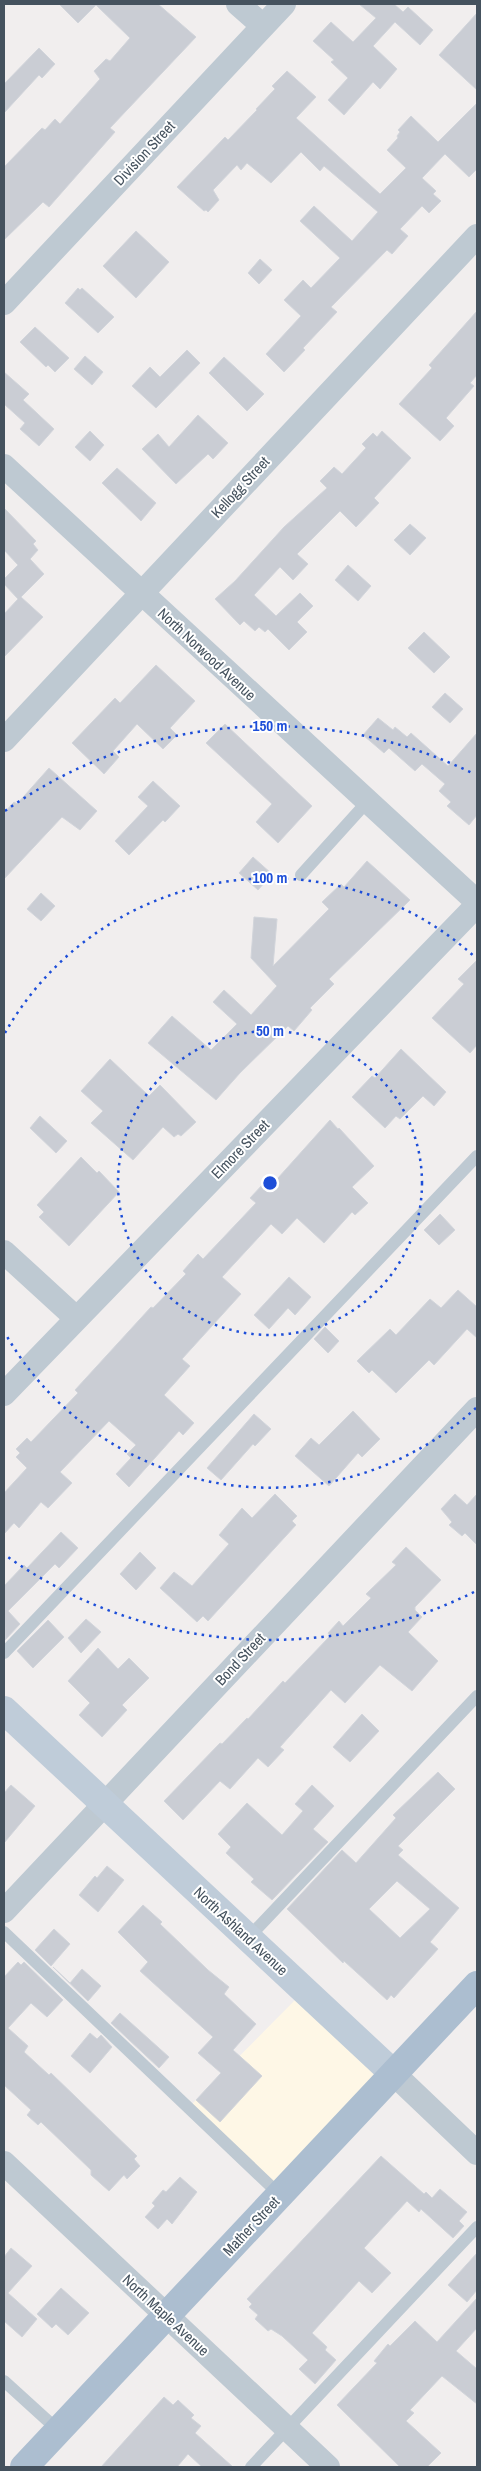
<svg xmlns="http://www.w3.org/2000/svg" width="481" height="2471" font-family="'Archivo Narrow',sans-serif">
<style>
.commercial{fill:#fef7e6}
.building{fill:#cacdd4;stroke:#d2d5db;fill-rule:evenodd}
.lines{fill:none;stroke-linecap:round;stroke-linejoin:round}
.lane{stroke:#bec9d2;stroke-width:12}
.street{stroke:#bec9d2;stroke-width:24}
.secondary{stroke:#bfccd9;stroke-width:28}
.primary{stroke:#acbed0;stroke-width:28}
.ring{fill:none;stroke:#1d4ed8;stroke-width:2.5;stroke-dasharray:2.5 5}
.labels{text-anchor:middle;dominant-baseline:central;stroke-width:4;stroke-linejoin:round;paint-order:stroke}
.street-label{font-size:15px;fill:#45525e;stroke:#fff}
.centre{fill:#1d4ed8;stroke:#fff;stroke-width:2.5}
.ring-label{font-size:15px;text-anchor:middle;font-weight:bold;fill:#1d4ed8;stroke:#fff;stroke-width:4;stroke-linejoin:round;paint-order:stroke}
</style>
<rect width="100%" height="100%" fill="#f1eeee"/>
<!-- commercial -->
<path class="commercial" d="M304,1991L394,2074L280,2195L188,2108Z"/>
<!-- building -->
<path class="building" d="M59,4H158L196,37L110,128L115,132L49,207L43,202L4,240V167L42,128L45,130L55,119L60,124L100,79L94,71L106,59L110,61L130,38L96,5L78,23Z
M359,4H394L403,12L408,7L433,30L420,45L395,22L373,46L397,69L380,89L373,82L344,115L328,100L348,78L331,62L334,60L313,41L331,22L353,42L376,18Z
M477,13V90L439,55Z
M39,48L55,64L42,78L39,75L4,113V84Z
M287,71L316,97L296,118L380,194L406,168L387,150L398,138L397,136L400,132L398,130L411,116L438,142L477,103V169L469,177L445,154L422,178L436,191L433,194L441,201L429,213L422,206L400,229L408,236L392,254L387,250L331,307L337,312L303,348L305,350L284,372L266,354L301,316L284,300L303,280L311,288L340,258L300,221L314,206L352,241L378,212L324,166L320,171L301,152L271,183L247,163L241,170L237,165L213,190L219,200L208,212L206,210L204,211L177,187L225,137L228,140L257,110L256,109L275,89L272,86Z
M136,231L169,262L136,298L103,266Z
M260,259L272,270L259,284L248,273Z
M78,288L80,290L82,288L114,317L98,333L65,303Z
M477,311V375L470,383L474,386L446,418L454,426L440,441L399,404L432,368L429,365Z
M35,327L69,358L55,372L48,365L46,367L20,342Z
M187,350L200,363L156,408L132,386L150,367L160,377Z
M85,356L103,372L92,385L74,369Z
M224,357L264,394L247,411L209,373Z
M4,372L29,394L23,400L54,429L39,446L20,429L25,423L4,404Z
M198,415L228,443L213,459L208,454L176,484L142,449L158,434L169,447Z
M90,431L104,445L90,461L75,447Z
M382,431L411,458L374,498L379,503L356,527L340,511L297,554L308,564L293,580L280,567L254,595L276,616L300,593L313,606L297,622L307,632L289,650L268,629L265,632L259,627L255,631L244,621L240,625L215,599L235,581L284,527L327,488L320,481L334,467L342,474L366,448L362,444L373,433L377,437Z
M117,468L156,503L141,521L102,483Z
M4,508L36,541L33,544L38,550L30,559L44,574L21,597L43,617L4,657V614L18,599L4,584V579L18,565L4,550Z
M410,524L426,538L410,555L394,540Z
M348,565L371,586L358,601L335,580Z
M424,632L450,657L434,673L408,648Z
M156,665L195,701L170,728L177,735L163,749L137,724L113,751L119,757L104,774L72,743L115,698L120,703Z
M445,693L463,709L450,723L432,707Z
M378,718L393,730L395,727L407,737L411,733L448,766L477,733V815L469,825L447,806L451,802L439,791L445,784L422,764L415,771L389,748L384,753L363,735Z
M225,724L312,806L278,843L256,822L272,804L206,743Z
M49,768L97,811L80,830L62,817L4,879V813L14,802L17,804Z
M153,781L180,806L165,822L163,820L129,855L115,841L148,806L138,797Z
M253,857L272,874L258,890L239,873Z
M367,861L410,900L329,979L334,984L310,1008L312,1010L294,1031L288,1026L240,1073L216,1100L148,1043L172,1016L211,1050L237,1024L213,1002L224,990L251,1015L277,986L251,958L254,917L277,919L273,966L329,909L322,902L341,884L344,887Z
M41,893L55,906L41,921L27,909Z
M477,960V1045L470,1053L432,1018L464,984L458,979Z
M401,1049L446,1092L434,1106L423,1096L400,1119L396,1116L385,1128L352,1097L372,1076L375,1078Z
M110,1059L149,1096L160,1085L196,1122L181,1136L178,1134L174,1137L163,1127L133,1160L91,1123L103,1111L81,1091Z
M40,1116L67,1141L56,1153L30,1128Z
M330,1120L338,1129L339,1128L374,1166L352,1187L368,1203L355,1215L352,1212L324,1243L297,1218L282,1234L271,1224L222,1277L241,1294L182,1359L190,1366L164,1395L194,1423L183,1435L179,1431L129,1487L116,1474L131,1458L127,1454L136,1445L109,1421L60,1472L72,1483L48,1508L41,1502L19,1528L14,1523L4,1534V1493L27,1468L16,1457L20,1453L16,1449L27,1438L31,1442L78,1393L75,1390L151,1307L153,1308L186,1274L183,1271L198,1254L203,1259L256,1203L250,1198L264,1183L269,1188Z
M81,1157L97,1173L99,1171L119,1192L69,1246L39,1217L44,1212L37,1205Z
M440,1214L455,1230L439,1245L424,1230Z
M289,1277L311,1297L295,1315L288,1308L269,1329L254,1315Z
M458,1290L477,1307V1338L467,1329L434,1365L429,1360L396,1393L372,1370L369,1373L357,1361L390,1329L396,1335L430,1299L441,1308Z
M325,1327L339,1341L328,1353L314,1339Z
M353,1411L380,1439L362,1457L358,1453L329,1486L295,1456L311,1438L319,1445Z
M254,1414L271,1429L255,1446L253,1444L221,1480L207,1468Z
M275,1494L297,1516L292,1521L296,1525L208,1621L203,1616L197,1622L160,1588L174,1572L192,1586L229,1544L219,1535L242,1508L252,1518Z
M455,1494L467,1505L477,1494V1545L465,1533L462,1536L449,1525L452,1522L441,1509Z
M61,1532L78,1548L59,1568L55,1564L8,1611L20,1624L5,1640L4,1586L24,1565L27,1568Z
M406,1547L441,1580L415,1607V1610L422,1617L408,1632L438,1661L412,1691L380,1665L345,1703L331,1690L280,1747L284,1750L268,1767L258,1758L230,1789L220,1781L183,1820L164,1801L220,1743L222,1744L247,1718L248,1719L283,1681L285,1683L330,1636L328,1633L339,1621L343,1626L371,1598L366,1594L396,1565L392,1562Z
M140,1552L156,1568L136,1590L120,1574Z
M86,1619L101,1632L81,1653L68,1638Z
M48,1620L64,1637L33,1668L17,1651Z
M98,1648L118,1669L129,1658L149,1678L122,1705L127,1710L102,1737L79,1715L90,1703L68,1681Z
M362,1714L379,1731L350,1762L333,1747Z
M438,1772L455,1789L398,1846L403,1850L398,1855L459,1908L430,1942L438,1949L394,1998L391,1995L387,2000L344,1961L343,1963L287,1909L342,1850L356,1863L396,1818L393,1815ZM397,1881L430,1909L400,1938L369,1909Z
M11,1785L35,1806L4,1843V1793Z
M312,1785L334,1806L313,1829L328,1842L272,1900L251,1882L254,1879L226,1853L231,1847L218,1834L247,1803L282,1835L303,1811L295,1804Z
M107,1866L124,1880L98,1912L79,1895L95,1876L97,1878Z
M143,1905L162,1922L160,1924L208,1970L229,1987L224,1994L256,2024L233,2050L262,2076L220,2122L196,2100L221,2073L198,2053L213,2037L140,1971L148,1962L118,1932Z
M54,1929L70,1944L51,1966L35,1950Z
M18,1962L21,1965L24,1962L63,2000L47,2017L31,2003L8,2028L28,2046L24,2052L49,2075L51,2073L137,2156L134,2159L140,2166L127,2179L124,2175L109,2191L91,2175V2170L41,2122L38,2125L27,2115L31,2110L4,2085V1977Z
M53,1967L70,1983L82,1969L101,1986L88,2001Z
M120,2013L169,2057L159,2068L111,2023Z
M90,2033L97,2039L101,2035L112,2047L90,2073L71,2056Z
M381,2156L424,2194L426,2192L432,2198L440,2189L467,2212L459,2221L464,2226L453,2238L421,2209L419,2212L407,2201L364,2248L391,2273L372,2293L359,2281L312,2333L327,2347L325,2350L336,2360L315,2384L299,2369L308,2360L282,2336L271,2329L268,2331L255,2319L258,2315L249,2307L252,2304L247,2299Z
M180,2177L197,2192L172,2224L167,2219L158,2229L145,2217L155,2206L152,2203L163,2190L166,2192Z
M11,2248L32,2266L8,2293L37,2319L22,2337L4,2321V2257Z
M477,2253V2290L467,2302L448,2285Z
M61,2288L89,2313L68,2335L56,2324L52,2328L37,2314Z
M477,2298V2328L456,2351L477,2369V2404L442,2376L410,2410L414,2413L406,2421L441,2453L427,2467H400L337,2405L377,2363L374,2361L388,2344L390,2346L415,2321L437,2342Z
M164,2397L173,2405L178,2400L194,2415L191,2418L201,2426L195,2433L233,2467H202L188,2454L177,2467H101Z"/>
<g class="lines">
<!-- lane -->
<path class="lane" d="M301,875L367,802
M4,1653L477,1156
M4,1932L280,2195
M248,1938L477,1696
M4,2381L59,2431
M251,2467L477,2227"/>
<!-- street -->
<path class="street" d="M238,4L263,26
M4,303L284,4
M4,466L477,902
M4,740L477,236
M4,1252L76,1318
M4,1394L477,905
M4,1911L477,1409
M394,2074L477,2153
M4,2163L328,2467"/>
<!-- secondary -->
<path class="secondary" d="M4,1710L394,2074"/>
<!-- primary -->
<path class="primary" d="M24,2467L477,1985"/>
</g>
<!-- distance rings -->
<g class="ring">
<circle cx="270" cy="1183" r="152"/>
<path d="M476 1408A305 305 0 0 1 5 1333M5 1033A305 305 0 0 1 476 958"/>
<path d="M474 1592A457 457 0 0 1 5 1555M5 811A457 457 0 0 1 474 774"/>
</g>
<g class="labels">
<!-- street labels -->
<g class="street-label">
<text transform="translate(144 153) rotate(-47)">Division Street</text>
<text transform="translate(240 487) rotate(-47)">Kellogg Street</text>
<text transform="translate(207 654) rotate(43)">North Norwood Avenue</text>
<text transform="translate(240 1149) rotate(-46)">Elmore Street</text>
<text transform="translate(240 1659) rotate(-47)">Bond Street</text>
<text transform="translate(241 1931) rotate(43)">North Ashland Avenue</text>
<text transform="translate(251 2226) rotate(-47)">Mather Street</text>
<text transform="translate(166 2315) rotate(43)">North Maple Avenue</text>
</g>
</g>
<circle cx="270" cy="1183" r="8" class="centre"/>
<g class="ring-label">
<text x="270" y="731">150 m</text>
<text x="270" y="883">100 m</text>
<text x="270" y="1036">50 m</text>
</g>
<!-- border -->
<rect width="481" height="2471" fill="none" stroke="#45525e" stroke-width="10"/>
</svg>
